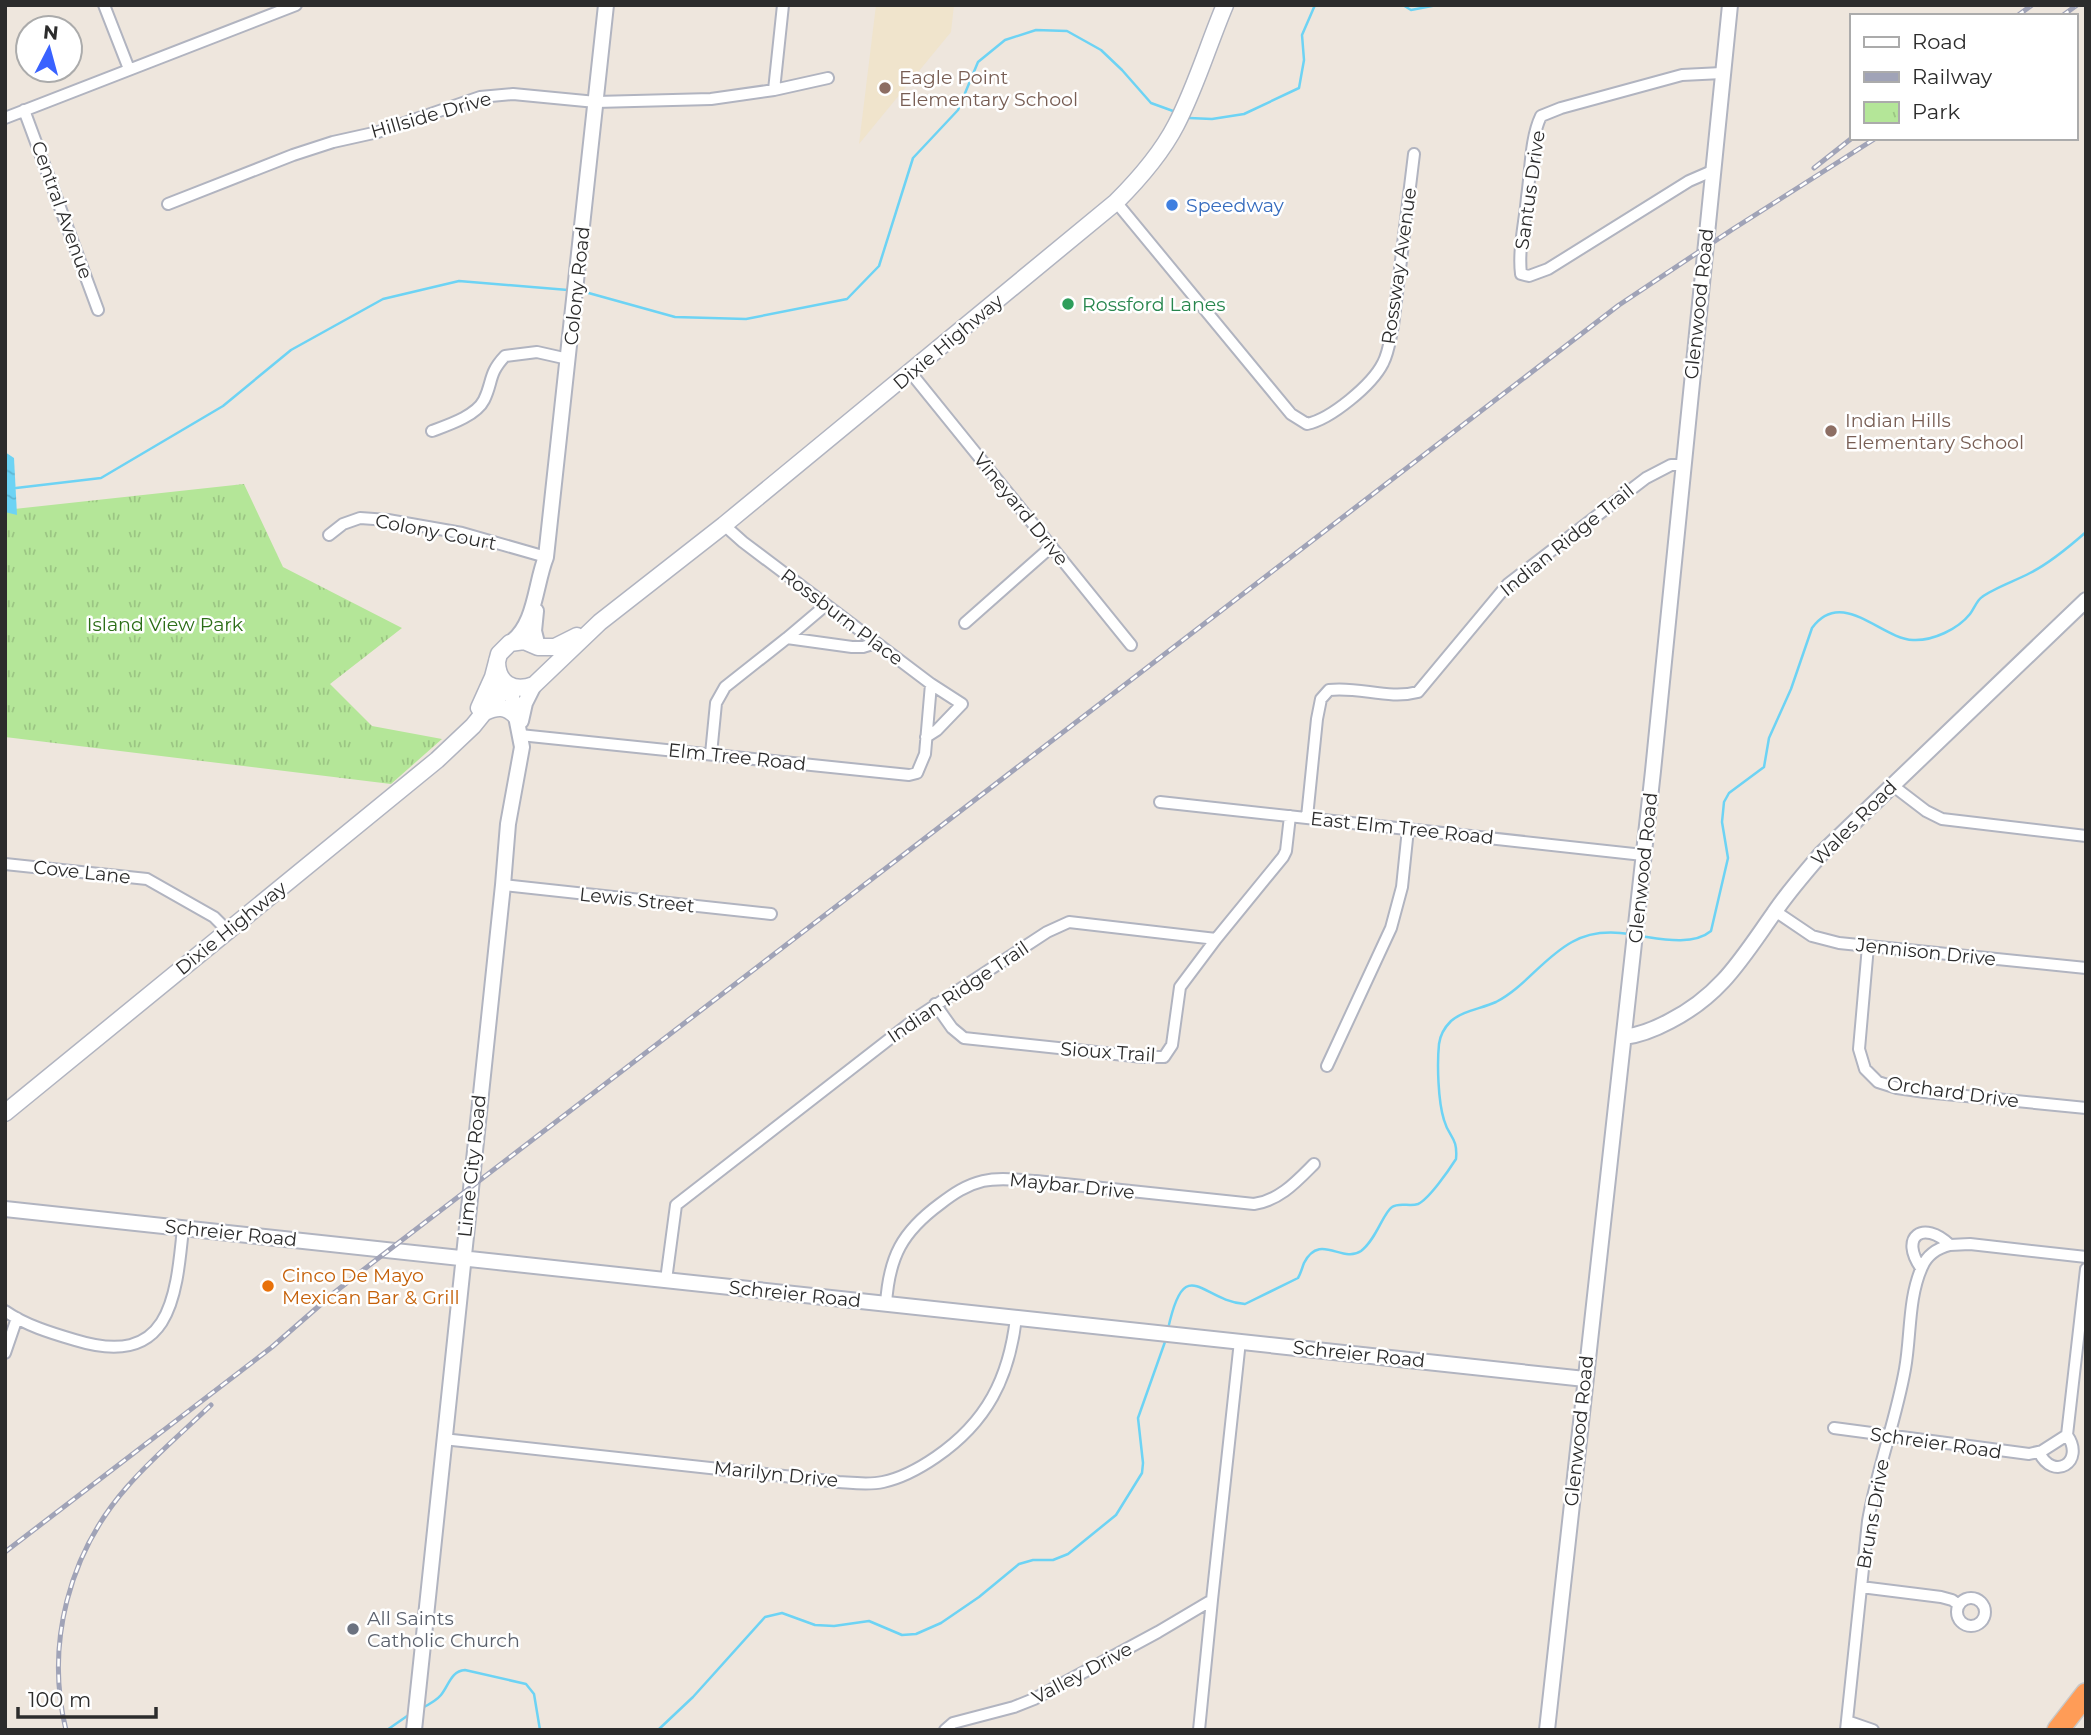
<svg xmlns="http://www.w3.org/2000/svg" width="2091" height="1735" font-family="Montserrat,sans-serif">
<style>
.education{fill:#f0e4cc}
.park{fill:url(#park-tufts)}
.water{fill:url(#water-ripples)}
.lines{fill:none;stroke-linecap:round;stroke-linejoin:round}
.stream{stroke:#6dd3f4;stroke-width:2.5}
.minor-casing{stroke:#b1b4c0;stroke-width:14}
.tertiary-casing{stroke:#b1b4c0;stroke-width:18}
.secondary-casing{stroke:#b1b4c0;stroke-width:19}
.motorway-casing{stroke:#c8c8c8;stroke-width:24}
.minor{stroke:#fff;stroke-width:10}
.tertiary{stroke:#fff;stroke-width:14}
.secondary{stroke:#fff;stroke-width:16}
.motorway{stroke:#ff9c57;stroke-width:21}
.rail-casing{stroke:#a0a3b7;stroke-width:5}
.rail{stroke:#fff;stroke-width:2.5;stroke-dasharray:8;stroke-linecap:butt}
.education-dot{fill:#8d6e63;stroke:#fff;stroke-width:2.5}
.shop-dot{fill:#3f7fe0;stroke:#fff;stroke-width:2.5}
.leisure-dot{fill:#2e9e5b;stroke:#fff;stroke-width:2.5}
.food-dot{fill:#e8710a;stroke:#fff;stroke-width:2.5}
.worship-dot{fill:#6b7280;stroke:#fff;stroke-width:2.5}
.labels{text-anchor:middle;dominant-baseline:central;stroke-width:5;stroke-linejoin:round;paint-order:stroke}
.education-label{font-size:19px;fill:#785e54;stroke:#fff;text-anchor:start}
.street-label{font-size:19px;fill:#2c2c2c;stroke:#fff}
.shop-label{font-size:19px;fill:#366cbe;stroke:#fff;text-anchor:start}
.leisure-label{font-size:19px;fill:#27864d;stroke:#fff;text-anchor:start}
.park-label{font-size:19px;fill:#2b6d17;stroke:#fff}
.food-label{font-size:19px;fill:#c56008;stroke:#fff;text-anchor:start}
.worship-label{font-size:19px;fill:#5b616d;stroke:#fff;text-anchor:start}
</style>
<defs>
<pattern id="park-tufts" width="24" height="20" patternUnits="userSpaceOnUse" patternTransform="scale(1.75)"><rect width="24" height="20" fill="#b4e698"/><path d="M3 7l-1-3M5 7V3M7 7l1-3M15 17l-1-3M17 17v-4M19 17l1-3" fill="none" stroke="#9bc583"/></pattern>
<pattern id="water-ripples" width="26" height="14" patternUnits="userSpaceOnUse" patternTransform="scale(1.75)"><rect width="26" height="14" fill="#6dd3f4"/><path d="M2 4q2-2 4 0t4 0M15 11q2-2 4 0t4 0" fill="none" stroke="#5fb5d1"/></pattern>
</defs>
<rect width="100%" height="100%" fill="#eee6dd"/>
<!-- education -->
<path class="education" d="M876,5H954L951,32L859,144Z"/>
<!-- park -->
<path class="park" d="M244,484L283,567L402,628L330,684L372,726L442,739L391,784L5,737V510Z"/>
<!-- water -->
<path class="water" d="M5,452L14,458L17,515L5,512Z"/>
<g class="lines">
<!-- stream -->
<path class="stream" d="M1403,5L1411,10L1437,5
M1189,118L1212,119L1244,114L1299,88L1304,60L1302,35L1315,5
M585,292L675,317L746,319L847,299L879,266L913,158L958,110L978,62L1005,40L1036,30L1067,31L1101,50L1122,70L1151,103L1173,111
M16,488L101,478L223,406L291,350L383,299L459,281L568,290
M1640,936C1661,939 1693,946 1711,931L1728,858L1722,822L1724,802L1729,793L1764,767L1769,738L1791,689L1812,628C1842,587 1881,639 1913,640C1933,641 1958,629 1970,614C1974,609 1977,600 1982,597C1994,588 2015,581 2030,573C2050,563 2069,547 2086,532
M1168,1329C1185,1251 1201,1301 1245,1304L1298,1278C1301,1273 1302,1268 1304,1263C1320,1232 1342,1264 1361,1251C1376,1240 1383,1213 1392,1207C1399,1202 1410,1207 1418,1204C1429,1199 1449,1170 1456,1159C1458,1137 1449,1138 1444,1120C1438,1101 1437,1064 1439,1044C1440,1036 1445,1027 1451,1021C1464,1010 1481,1009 1496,1002C1525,987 1543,958 1572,942C1589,932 1611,931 1630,934
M422,1708C430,1704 436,1701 441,1695C449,1685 451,1671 465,1670L526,1684L534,1694L540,1730
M387,1730L410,1714
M658,1730L693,1697L765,1617L782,1613L815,1625L834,1626L869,1621L902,1635L916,1634L941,1623L979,1597L1019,1564L1033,1560H1053L1068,1554L1116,1515L1142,1473L1143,1463L1138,1418L1166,1339"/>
<!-- minor casing -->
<g class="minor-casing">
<path id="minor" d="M104,5L129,69
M774,90L783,5
M24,110L98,310
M5,118L296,5
M1712,171L1689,181L1548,269L1529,276L1521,274C1518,249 1525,222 1527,197C1531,171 1530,139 1541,116L1561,108L1682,75L1722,73
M1116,202L1291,414L1307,424C1331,419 1372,385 1383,363C1389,352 1390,338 1393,326L1414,154
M168,204L293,155L333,142L378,132L480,97L513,94L596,102L711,99L774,90L828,78
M911,373L1131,645
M432,431C448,425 476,416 484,400C493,382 488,374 505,356L537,352L568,359
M724,525L743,542L931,684L962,704L937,730L926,737
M329,535L343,524L360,518L388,520L462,533L546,557
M965,623L1051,547
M787,638L826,605
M520,735L909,775L917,773L925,754L931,684
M711,754L716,703L725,687L787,638L852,647H863L876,643
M1892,785L1926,811L1942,819L2086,836
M1160,802L1643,855
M1307,817L1317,719L1321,699L1329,690C1359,686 1388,700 1418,692L1508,584L1646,478L1671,465H1684
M5,864L147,879L214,917L228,931
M503,885L771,914
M1775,911L1812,936L1839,943L2086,968
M1868,946L1859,1049L1865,1069L1878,1082L1897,1088L1925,1092L2086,1108
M935,1004L952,1028L964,1038L1143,1057H1164L1172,1045L1180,987L1216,939
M1327,1066L1391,928L1402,887L1408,829
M1921,1268C1899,1237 1923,1219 1950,1245L1970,1244L2086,1257
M666,1280L676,1205L919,1016L1047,932L1069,922L1216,939L1283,857L1286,851L1290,816
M886,1304C889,1257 902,1232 940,1204C953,1194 966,1185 983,1181C1000,1177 1018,1180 1036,1181L1254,1204C1280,1200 1296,1182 1314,1164
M5,1311C25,1325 51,1333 75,1340C169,1369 176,1301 183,1228
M5,1353L17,1318
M1834,1428L2029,1454L2042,1451L2067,1435
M2067,1435L2086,1269
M443,1439L839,1482C854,1483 869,1485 883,1482C902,1478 920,1468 936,1457C987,1422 1009,1378 1016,1318
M2039,1452C2053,1482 2086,1462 2067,1435
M1861,1587L1941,1597L1952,1600L1959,1605
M1957 1612a14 14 0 1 1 28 0a14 14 0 1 1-28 0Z
M1212,1600L1240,1341
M1847,1721L1873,1730
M945,1730L953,1723L1014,1707L1034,1699L1158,1632L1212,1600L1199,1730
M1846,1730L1868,1521C1877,1469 1896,1420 1905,1369C1911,1336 1908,1298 1922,1267C1927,1255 1938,1248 1950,1245"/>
</g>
<!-- tertiary casing -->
<g class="tertiary-casing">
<path id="tertiary" d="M536,611L534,631L538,647
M510,643C536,625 535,584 546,557L606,5
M521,721L525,703L534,685
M1624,1037C1641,1035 1655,1029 1670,1021C1721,995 1742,958 1774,913C1788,892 1805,873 1821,854L2086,600
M5,1209L1585,1379
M414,1730L503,885L508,824L522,747L510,686
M1547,1730L1653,771L1730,5"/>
</g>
<!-- secondary casing -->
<g class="secondary-casing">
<path id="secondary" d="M497,661C497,683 513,693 534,685L600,622L724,525L1116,202C1139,179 1161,154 1176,125C1196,87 1208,45 1225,5
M479,708L493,677L499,654L510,643L524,641L538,647H555L577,636
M485,712C498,706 506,706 517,717
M5,1113L437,760L473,726L494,700L510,686"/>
</g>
<!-- motorway casing -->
<g class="motorway-casing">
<path id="motorway" d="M2058,1730L2086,1694"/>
</g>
<!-- minor -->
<use href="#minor" class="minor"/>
<!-- tertiary -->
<use href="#tertiary" class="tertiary"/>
<!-- secondary -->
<use href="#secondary" class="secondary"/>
<!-- motorway -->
<use href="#motorway" class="motorway"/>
<!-- rail casing -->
<g class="rail-casing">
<path id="rail" d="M2017,16L2032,5
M2062,16L2077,5
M1814,168L1852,138
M5,1552L272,1347L335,1292L376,1260L1619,305L1733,229L1876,138
M66,1730C45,1644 69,1553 127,1487C153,1457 183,1432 211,1405"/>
</g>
<!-- rail -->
<use href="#rail" class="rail"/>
</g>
<!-- markers -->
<g class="education-dot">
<circle cx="885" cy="88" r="7"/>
<circle cx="1831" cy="431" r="7"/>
</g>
<circle class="shop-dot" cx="1172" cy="205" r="7"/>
<circle class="leisure-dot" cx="1068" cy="304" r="7"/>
<circle class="food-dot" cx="268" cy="1286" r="7"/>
<circle class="worship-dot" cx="353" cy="1629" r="7"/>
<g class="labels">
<!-- education labels -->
<g class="education-label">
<text x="899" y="77">Eagle Point<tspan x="899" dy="22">Elementary School</tspan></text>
<text x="1845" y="420">Indian Hills<tspan x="1845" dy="22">Elementary School</tspan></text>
</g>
<!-- street labels -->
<g class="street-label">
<text transform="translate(431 115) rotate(-16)">Hillside Drive</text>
<text transform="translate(1530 190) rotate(-82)">Santus Drive</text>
<text transform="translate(62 210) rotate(70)">Central Avenue</text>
<text transform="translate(1399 266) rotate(-82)">Rossway Avenue</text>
<text transform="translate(577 286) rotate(-84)">Colony Road</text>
<text transform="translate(1699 304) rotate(-84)">Glenwood Road</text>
<text transform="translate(948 342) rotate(-40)">Dixie Highway</text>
<text transform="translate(1021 509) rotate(51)">Vineyard Drive</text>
<text transform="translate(436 532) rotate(11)">Colony Court</text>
<text transform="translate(1567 540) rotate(-39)">Indian Ridge Trail</text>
<text transform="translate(842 617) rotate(37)">Rossburn Place</text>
<text transform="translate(737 757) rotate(6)">Elm Tree Road</text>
<text transform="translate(1854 823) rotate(-45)">Wales Road</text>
<text transform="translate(1402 828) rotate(6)">East Elm Tree Road</text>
<text transform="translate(1643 868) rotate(-84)">Glenwood Road</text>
<text transform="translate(82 872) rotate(6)">Cove Lane</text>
<text transform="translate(637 900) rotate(6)">Lewis Street</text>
<text transform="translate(231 928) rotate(-39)">Dixie Highway</text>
<text transform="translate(1926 952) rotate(6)">Jennison Drive</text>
<text transform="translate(958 992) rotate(-34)">Indian Ridge Trail</text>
<text transform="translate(1108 1052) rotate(4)">Sioux Trail</text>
<text transform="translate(1953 1092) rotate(8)">Orchard Drive</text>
<text transform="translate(472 1166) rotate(-84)">Lime City Road</text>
<text transform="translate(1072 1186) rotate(6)">Maybar Drive</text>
<text transform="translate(231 1233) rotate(6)">Schreier Road</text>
<text transform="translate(795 1294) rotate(6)">Schreier Road</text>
<text transform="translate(1359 1354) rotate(6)">Schreier Road</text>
<text transform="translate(1579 1431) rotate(-84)">Glenwood Road</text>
<text transform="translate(1936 1443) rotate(8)">Schreier Road</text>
<text transform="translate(776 1474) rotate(6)">Marilyn Drive</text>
<text transform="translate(1873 1514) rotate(-80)">Bruns Drive</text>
<text transform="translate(1082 1673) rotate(-28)">Valley Drive</text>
</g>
<!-- shop labels -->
<g class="shop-label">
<text x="1186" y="205">Speedway</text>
</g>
<!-- leisure labels -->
<g class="leisure-label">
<text x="1082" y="304">Rossford Lanes</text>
</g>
<!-- park labels -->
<g class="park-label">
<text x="165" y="624">Island View Park</text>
</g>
<!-- food labels -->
<g class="food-label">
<text x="282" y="1275">Cinco De Mayo<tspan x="282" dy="22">Mexican Bar &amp; Grill</tspan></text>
</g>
<!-- worship labels -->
<g class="worship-label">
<text x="367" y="1618">All Saints<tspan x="367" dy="22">Catholic Church</tspan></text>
</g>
</g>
<!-- border -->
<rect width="2091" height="1735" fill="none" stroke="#2c2c2c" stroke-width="14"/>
<!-- legend -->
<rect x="1850" y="14" width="228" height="126" fill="#ffffff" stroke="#ababab" stroke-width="2"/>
<rect x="1864" y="37" width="35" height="10" fill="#ffffff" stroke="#ababab" stroke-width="2"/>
<text x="1912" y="49" font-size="21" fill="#2c2c2c">Road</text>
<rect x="1864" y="72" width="35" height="10" fill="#a0a3b7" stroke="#ababab" stroke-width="2"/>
<text x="1912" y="84" font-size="21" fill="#2c2c2c">Railway</text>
<rect x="1864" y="102" width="35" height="21" fill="url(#park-tufts)" stroke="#ababab" stroke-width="2"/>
<text x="1912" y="119" font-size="21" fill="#2c2c2c">Park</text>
<!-- north arrow -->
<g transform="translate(49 49) rotate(6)"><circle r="33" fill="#ffffff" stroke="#ababab" stroke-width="2"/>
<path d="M0-5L12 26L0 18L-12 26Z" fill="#3962ff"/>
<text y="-10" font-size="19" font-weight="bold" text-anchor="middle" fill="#2c2c2c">N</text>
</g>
<!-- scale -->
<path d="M18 1707v10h138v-10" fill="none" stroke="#2c2c2c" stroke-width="3.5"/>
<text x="28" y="1707" font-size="21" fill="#2c2c2c" stroke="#ffffff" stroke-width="5" paint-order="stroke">100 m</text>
</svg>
